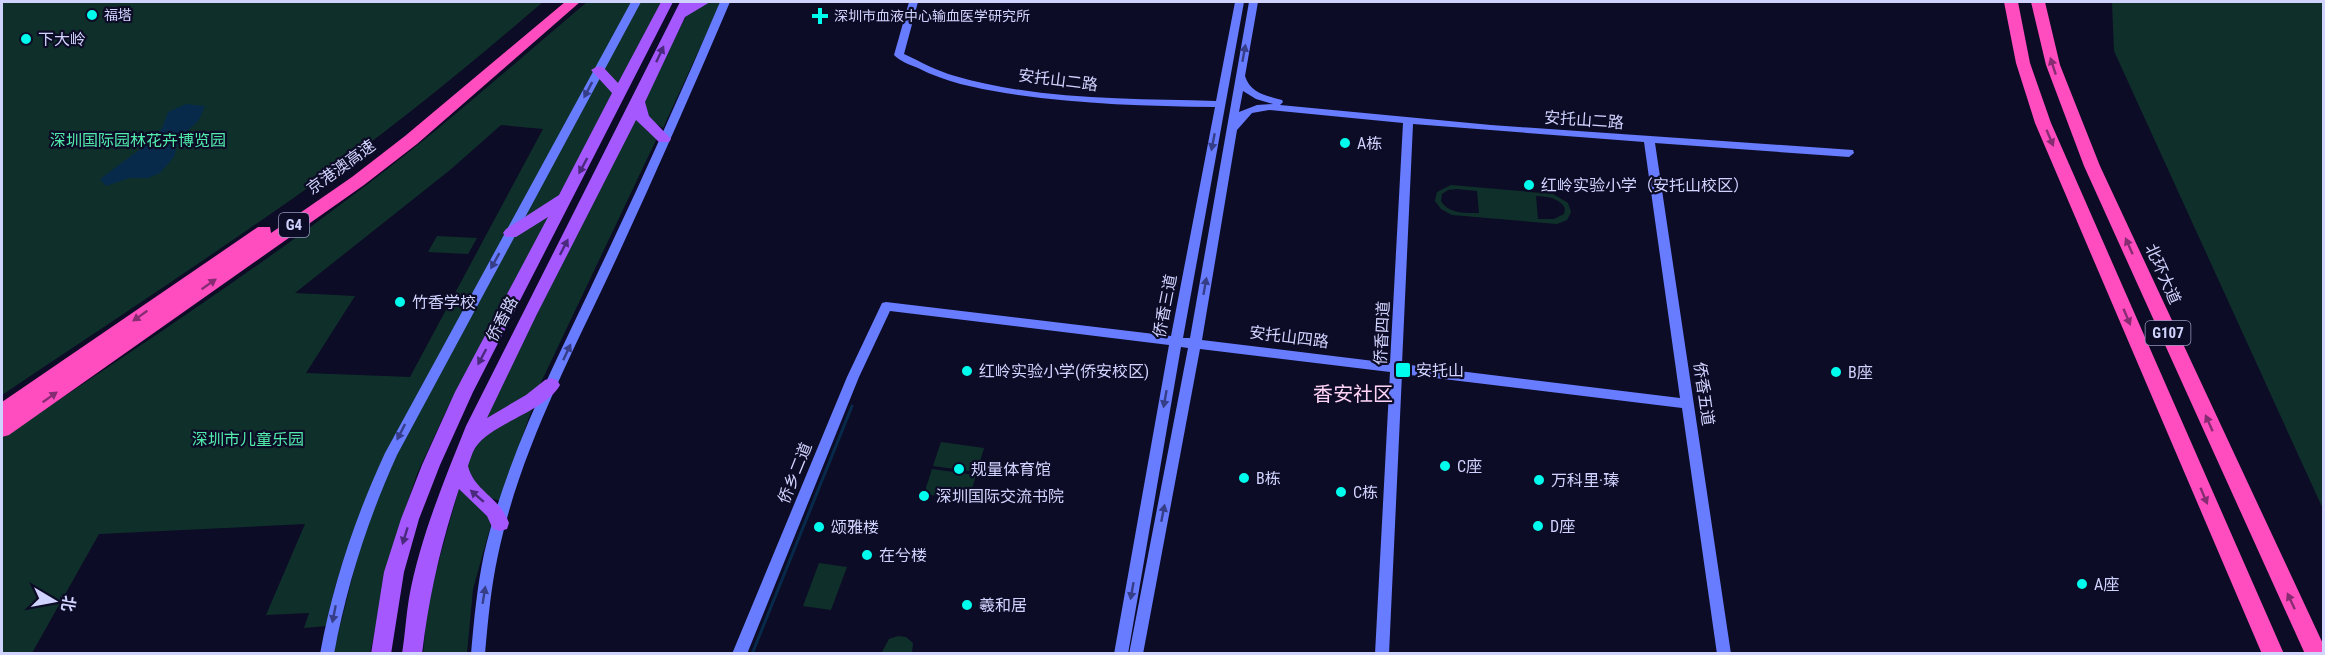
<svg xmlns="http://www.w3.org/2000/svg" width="2325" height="655" font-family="'Roboto Condensed','Noto Sans SC',sans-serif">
<rect width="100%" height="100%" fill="#0d0c26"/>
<path fill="#0f302a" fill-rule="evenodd" d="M 2,2 L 543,2 C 476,59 409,115 337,167 C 227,246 114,320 2,395 Z
M 587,2 L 632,2 L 390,447 C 363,505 338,563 326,626 L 304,628 L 309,613 L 266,615 L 305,524 L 99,534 L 32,653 L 2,654 L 2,438 C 149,340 298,243 435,131 C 486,89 536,45 587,2 ZM 501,125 L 543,129 L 410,377 L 306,373 L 355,296 L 295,293 L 450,170 Z
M 639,2 L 661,2 L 618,85 L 602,69 Z
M 709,2 L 721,2 L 663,128 L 648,119 L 641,104 L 687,14 Z
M 2112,2 L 2323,2 L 2323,509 L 2114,51 Z
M 597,77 L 613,93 L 558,201 L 520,221 Z
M 636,117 L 648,132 L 657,138 L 535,395 L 481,425 Z
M 1451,185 L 1553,194 L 1568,203 L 1571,212 L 1567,220 L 1557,224 L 1452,215 L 1441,209 L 1435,201 L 1437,192 ZM 1457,189 L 1477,191 L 1479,213 C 1465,213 1449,214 1441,201 L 1442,194 L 1448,190 ZM 1536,196 C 1548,197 1558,197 1565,208 L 1564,214 L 1554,219 L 1538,219 Z
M 553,211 L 447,409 L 417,474 L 393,546 L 370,653 L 333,654 L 364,531 L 400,447 L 511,236 Z
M 437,236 L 477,238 L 468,254 L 428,252 Z
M 533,406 L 500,501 L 491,498 L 470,482 L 467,464 L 477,439 Z
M 941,442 L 984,448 L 977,472 L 933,466 Z
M 932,469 L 976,475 L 969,500 L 924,494 Z
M 459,488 L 492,521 L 473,589 L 467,653 L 423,654 L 428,600 Z
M 819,563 L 847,567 L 831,610 L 803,606 Z
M 898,636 L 906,637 L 913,643 L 912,653 L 882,652 L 889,639 Z"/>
<path fill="#072a4a" d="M 186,104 L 205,106 L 199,120 L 179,139 L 174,157 L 160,173 L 148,178 L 129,178 L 106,186 L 100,179 L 147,144 L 162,128 L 168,112 Z"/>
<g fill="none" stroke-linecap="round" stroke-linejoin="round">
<path stroke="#072a4a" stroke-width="3" d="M 752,654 L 852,406"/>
<path fill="#687cff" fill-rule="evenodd" d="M 631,2 L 641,2 L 397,455 C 368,519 347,584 334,654 L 320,654 C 333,583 355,518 385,453 Z
M 720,2 L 730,2 C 692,91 653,180 612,268 C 569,360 519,454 498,555 C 491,587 488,620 485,654 L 471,654 C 474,620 477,587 484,554 C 507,454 557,360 600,268 C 642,180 682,91 720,2 Z
M 909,2 L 918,2 L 904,54 C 921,62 937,71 955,76 C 1037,100 1131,99 1216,101 L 1235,2 L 1244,2 L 1183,338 L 1190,338 L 1249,2 L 1258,2 L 1245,76 C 1250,93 1267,96 1282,100 L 1283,102 L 1280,105 L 1491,125 L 1853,150 L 1854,153 L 1849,157 L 1655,143 L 1731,654 L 1717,654 L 1682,408 L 1402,374 L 1389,654 L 1375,654 L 1390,372 L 1200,349 L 1143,654 L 1129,654 L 1188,348 L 1181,347 L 1128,654 L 1114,654 L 1169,345 L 890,311 L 859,377 L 747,654 L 732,654 L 847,377 L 882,303 L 886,302 L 1171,336 L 1215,107 C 1145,106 1075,104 1005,93 C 975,88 945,82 918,68 C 910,65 900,61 894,55 ZM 1243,91 L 1256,99 L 1273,104 L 1257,105 L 1239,112 ZM 1269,110 L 1403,123 L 1390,363 L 1202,340 L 1237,130 L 1252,113 ZM 1413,124 L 1644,142 L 1680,398 L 1402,364 Z"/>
<path fill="#a658ff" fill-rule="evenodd" d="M 661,2 L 673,2 L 473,392 L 440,465 L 419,519 L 404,572 L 391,654 L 371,654 L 384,572 L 401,519 L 422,465 L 455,392 L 548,217 L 516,237 L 506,237 L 503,233 L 506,229 L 559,195 L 612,93 L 591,70 L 598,66 L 603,67 L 618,83 Z
M 680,2 L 710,2 L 685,17 L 645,102 L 649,116 L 671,139 L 669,142 L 659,142 L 636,120 L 536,316 L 487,418 L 526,395 L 545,380 L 551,378 L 557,380 L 560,385 C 545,412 491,423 475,448 C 472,453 470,460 468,466 C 474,491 500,497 509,523 L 507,529 L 500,531 L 493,529 L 487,516 L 459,489 C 441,544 429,595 422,654 L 402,654 C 405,635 406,616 409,598 C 420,538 444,481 466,426 Z"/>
<path fill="#ff4cbe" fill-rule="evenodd" d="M 565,2 L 580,2 L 417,144 L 364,185 L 9,435 L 2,437 L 2,402 L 258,227 L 270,227 L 271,233 L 352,177 L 405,136 Z
M 2004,2 L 2018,2 L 2030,63 L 2051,123 L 2284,654 L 2262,654 L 2035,123 L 2016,63 Z
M 2031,2 L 2045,2 L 2060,65 L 2100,166 L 2324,646 L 2324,654 L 2305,654 L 2084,166 L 2046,65 Z"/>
</g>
<defs><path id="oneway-solid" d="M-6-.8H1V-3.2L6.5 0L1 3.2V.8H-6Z" transform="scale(1.5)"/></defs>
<g fill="#363e88">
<use href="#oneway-solid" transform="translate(1244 53) rotate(-80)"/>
<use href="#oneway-solid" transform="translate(588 90) rotate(118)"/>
<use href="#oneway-solid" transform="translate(1213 142) rotate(101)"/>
<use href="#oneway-solid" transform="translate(495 261) rotate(119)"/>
<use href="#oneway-solid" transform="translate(1205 286) rotate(-80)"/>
<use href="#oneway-solid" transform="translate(567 352) rotate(-65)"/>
<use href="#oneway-solid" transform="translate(1165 399) rotate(100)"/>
<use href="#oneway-solid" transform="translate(401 432) rotate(117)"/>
<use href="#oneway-solid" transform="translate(1163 513) rotate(-79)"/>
<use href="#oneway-solid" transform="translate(1132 591) rotate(100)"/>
<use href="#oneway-solid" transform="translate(484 595) rotate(-81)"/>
<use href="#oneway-solid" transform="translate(334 614) rotate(101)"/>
</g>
<g fill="#4a2a7d">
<use href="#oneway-solid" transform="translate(660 54) rotate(-65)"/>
<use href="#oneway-solid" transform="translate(583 166) rotate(118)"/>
<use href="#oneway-solid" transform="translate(564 247) rotate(-63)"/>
<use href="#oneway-solid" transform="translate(482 357) rotate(118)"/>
<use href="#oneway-solid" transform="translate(477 496) rotate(-139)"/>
<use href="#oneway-solid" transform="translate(405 536) rotate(107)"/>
</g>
<g fill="#862c72">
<use href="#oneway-solid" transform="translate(2053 66) rotate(-108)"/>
<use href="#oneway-solid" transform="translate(2050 138) rotate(67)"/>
<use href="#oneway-solid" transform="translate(2129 246) rotate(-114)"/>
<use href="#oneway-solid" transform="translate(209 284) rotate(-35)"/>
<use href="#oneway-solid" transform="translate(140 316) rotate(145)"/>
<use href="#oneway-solid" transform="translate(2127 317) rotate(67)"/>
<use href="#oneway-solid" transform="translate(50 397) rotate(-35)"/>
<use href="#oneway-solid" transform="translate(2209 423) rotate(-114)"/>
<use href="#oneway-solid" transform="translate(2204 496) rotate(67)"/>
<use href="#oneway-solid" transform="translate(2291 601) rotate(-115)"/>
</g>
<g fill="#00fced" stroke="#0d0c26" stroke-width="2">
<circle cx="92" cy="15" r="6"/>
<path d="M817 7h6v6h6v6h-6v6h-6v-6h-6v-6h6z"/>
<circle cx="26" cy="39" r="6"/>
<circle cx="1345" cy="143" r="6"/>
<circle cx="1529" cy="185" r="6"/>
<circle cx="400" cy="302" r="6"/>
<rect x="1395" y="362" width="16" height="16" rx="3"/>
<circle cx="967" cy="371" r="6"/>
<circle cx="1836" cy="372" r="6"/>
<circle cx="1445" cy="466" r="6"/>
<circle cx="959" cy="469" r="6"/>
<circle cx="1244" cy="478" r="6"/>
<circle cx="1539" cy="480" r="6"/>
<circle cx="1341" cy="492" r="6"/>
<circle cx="924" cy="496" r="6"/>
<circle cx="1538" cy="526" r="6"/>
<circle cx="819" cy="527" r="6"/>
<circle cx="867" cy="555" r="6"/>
<circle cx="2082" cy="584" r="6"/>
<circle cx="967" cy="605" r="6"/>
</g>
<g text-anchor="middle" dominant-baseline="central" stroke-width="4.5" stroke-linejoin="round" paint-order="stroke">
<g font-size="14" fill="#d1d3ff" stroke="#0d0c26" text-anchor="start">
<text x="104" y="15">福塔</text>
<text x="834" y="16">深圳市血液中心输血医学研究所</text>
</g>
<g fill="#0d0c26" stroke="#9697be" stroke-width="1.5">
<rect x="279" y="213" width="30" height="24" rx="4.5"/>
<rect x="2145.5" y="321" width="45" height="24" rx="4.5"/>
</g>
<g font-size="15" font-weight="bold" fill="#d1d3ff">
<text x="294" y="225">G4</text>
<text x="2168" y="333">G107</text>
</g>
<g font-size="16" fill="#d1d3ff" stroke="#0d0c26" text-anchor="start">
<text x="38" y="39">下大岭</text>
<text x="1357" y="143">A栋</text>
<text x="1541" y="185">红岭实验小学（安托山校区）</text>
<text x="412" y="302">竹香学校</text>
<text x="1416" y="370">安托山</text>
<text x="979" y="371">红岭实验小学(侨安校区)</text>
<text x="1848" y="372">B座</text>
<text x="1457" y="466">C座</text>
<text x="971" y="469">规量体育馆</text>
<text x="1256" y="478">B栋</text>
<text x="1551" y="480">万科里·瑧</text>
<text x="1353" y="492">C栋</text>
<text x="936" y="496">深圳国际交流书院</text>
<text x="1550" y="526">D座</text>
<text x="831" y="527">颂雅楼</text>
<text x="879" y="555">在兮楼</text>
<text x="2094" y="584">A座</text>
<text x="979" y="605">羲和居</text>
</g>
<g font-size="16" fill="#d1d3ff" stroke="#0d0c26">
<text transform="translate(1058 80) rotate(7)">安托山二路</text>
<text transform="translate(1584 120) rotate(4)">安托山二路</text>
<text transform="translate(341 167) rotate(-36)">京港澳高速</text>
<text transform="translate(2163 274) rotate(66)">北环大道</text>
<text transform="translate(1165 306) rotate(-79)">侨香三道</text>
<text transform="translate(502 319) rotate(-62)">侨香路</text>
<text transform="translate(1382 333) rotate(-87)">侨香四道</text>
<text transform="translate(1289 337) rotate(7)">安托山四路</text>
<text transform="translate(1704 394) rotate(82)">侨香五道</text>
<text transform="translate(795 473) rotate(-68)">侨乡二道</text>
</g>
<g font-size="16" fill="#51ebac" stroke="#0d0c26">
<text x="138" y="140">深圳国际园林花卉博览园</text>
<text x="248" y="439">深圳市儿童乐园</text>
</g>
<g font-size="20" fill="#ffd3f6" stroke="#0d0c26">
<text x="1353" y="394">香安社区</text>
</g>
</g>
<rect width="2325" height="655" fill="none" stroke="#d1d3ff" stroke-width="6"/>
<g transform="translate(54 601) rotate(100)" stroke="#0d0c26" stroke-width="4.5" paint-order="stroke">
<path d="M0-4.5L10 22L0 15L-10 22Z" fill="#d1d3ff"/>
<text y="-9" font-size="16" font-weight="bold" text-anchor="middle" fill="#d1d3ff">北</text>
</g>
</svg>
